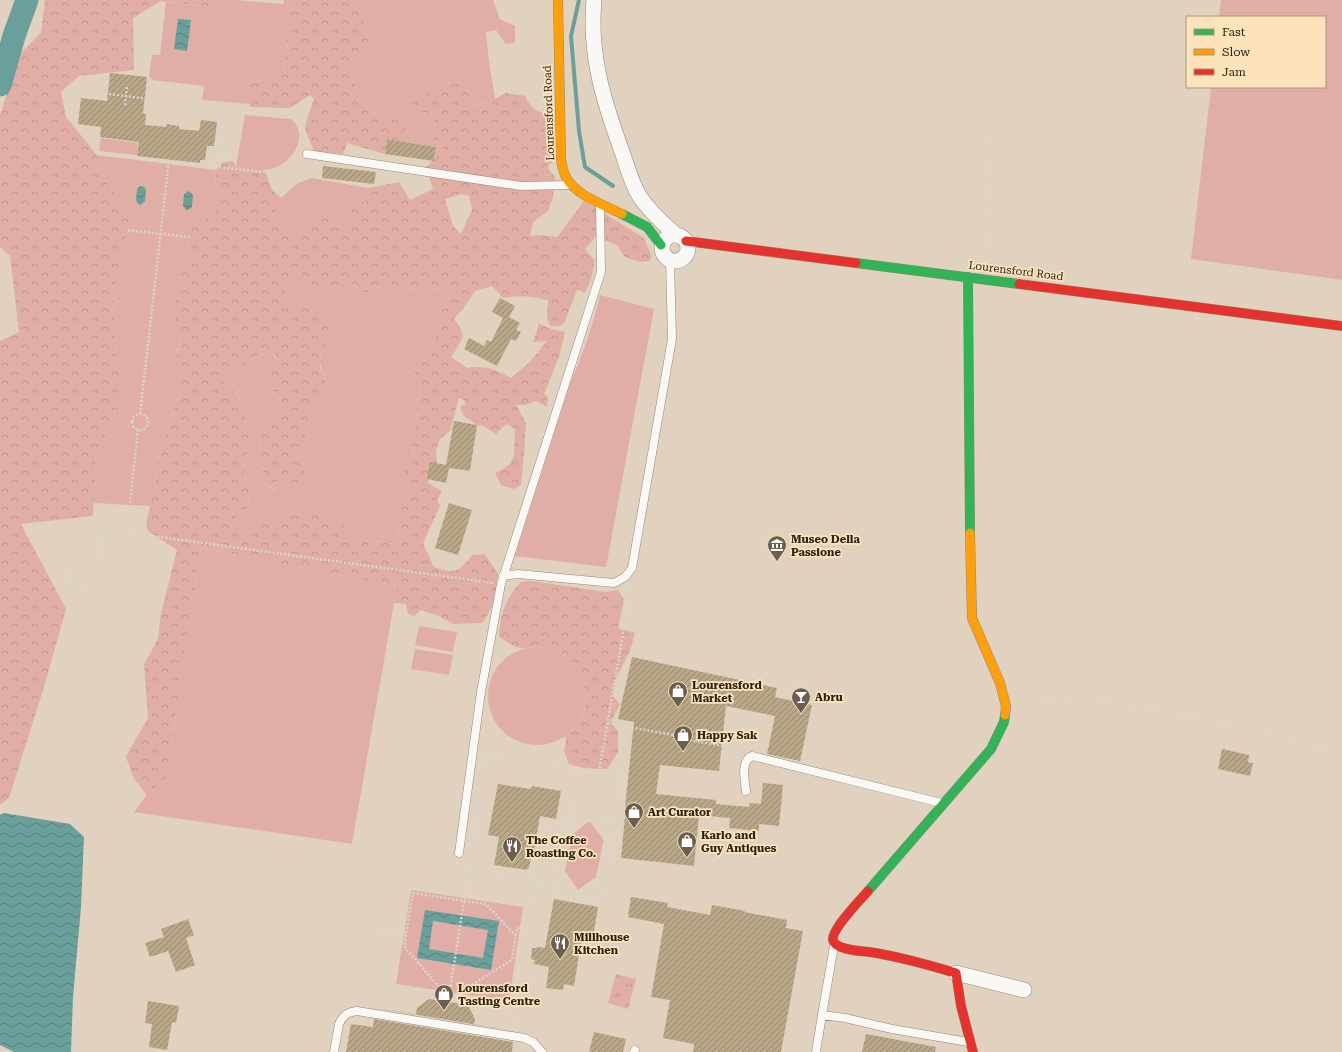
<svg xmlns="http://www.w3.org/2000/svg" width="1342" height="1052" font-family="'Roboto Serif',serif">
<defs>
<pattern id="forest-crowns" width="20" height="18" patternUnits="userSpaceOnUse"><rect width="20" height="18" fill="#e1aea6"/><path d="M2 6a3 3 0 1 1 6 0M12 15a3 3 0 1 1 6 0" fill="none" stroke="#c1958e"/></pattern>
<pattern id="park-tufts" width="24" height="20" patternUnits="userSpaceOnUse"><rect width="24" height="20" fill="#e1aea6"/><path d="M3 7l-1-3M5 7V3M7 7l1-3M15 17l-1-3M17 17v-4M19 17l1-3" fill="none" stroke="#c1958e"/></pattern>
<pattern id="water-waves" width="16" height="10" patternUnits="userSpaceOnUse"><rect width="16" height="10" fill="#69a09c"/><path d="M0 5q4-4 8 0t8 0" fill="none" stroke="#57827e"/></pattern>
<pattern id="building-hatch" width="6" height="6" patternUnits="userSpaceOnUse"><rect width="6" height="6" fill="#b8a789"/><path d="M-1 1l2-2M0 6l6-6M5 7l2-2" fill="none" stroke="#96886f"/></pattern>
</defs>
<rect width="100%" height="100%" fill="#e0d2be"/>
<path fill="#e1aea6" d="M 213,0 L 236,0 L 283,4 L 284,0 L 290,0 L 284,74 L 246,84 L 250,104 L 202,100 L 204,86 L 151,80 L 149,75 L 152,55 L 160,55 L 166,2 L 209,7 Z
M 351,0 L 493,0 L 500,19 L 515,26 L 515,43 L 506,44 L 496,30 L 486,32 L 489,61 L 495,99 L 472,107 L 464,81 L 415,113 L 433,114 L 435,123 L 434,138 L 441,141 L 443,149 L 435,158 L 436,147 L 407,142 L 406,125 L 398,120 L 369,112 L 356,91 L 350,60 L 370,50 L 363,14 Z
M 1221,0 L 1342,0 L 1342,280 L 1191,259 L 1211,87 L 1325,87 L 1325,17 L 1219,17 Z
M 245,115 L 290,119 C 311,133 293,162 274,168 C 262,172 248,168 236,166 Z
M 101,138 L 138,143 L 137,155 L 99,151 Z
M 97,155 L 216,170 L 215,183 L 219,192 L 214,214 L 192,227 L 189,237 L 187,265 L 181,276 L 176,294 L 176,328 L 181,336 L 177,351 L 183,384 L 173,411 L 170,428 L 162,444 L 157,462 L 156,485 L 151,506 L 93,503 L 96,457 L 118,409 L 118,368 L 113,301 L 131,215 L 106,182 Z
M 312,178 L 368,188 L 365,202 L 353,225 L 342,222 L 324,211 L 312,216 L 303,231 L 285,230 L 274,223 L 275,213 L 284,200 L 281,198 L 298,183 Z
M 295,271 L 304,276 L 310,284 L 340,281 L 351,283 L 366,293 L 388,281 L 399,290 L 450,288 L 447,305 L 438,315 L 438,330 L 435,339 L 427,352 L 415,375 L 421,388 L 417,407 L 416,425 L 415,447 L 412,454 L 411,486 L 408,497 L 398,506 L 398,521 L 400,531 L 395,544 L 355,539 L 340,520 L 322,524 L 278,519 L 241,531 L 235,518 L 249,507 L 248,488 L 243,466 L 251,439 L 248,426 L 238,395 L 222,380 L 235,370 L 261,354 L 273,353 L 280,364 L 272,389 L 282,406 L 260,434 L 263,482 L 275,491 L 277,481 L 305,478 L 302,448 L 311,421 L 304,409 L 326,381 C 316,358 319,356 330,335 L 300,308 L 281,310 L 285,289 Z
M 600,295 L 654,309 L 606,567 L 515,556 L 571,381 C 583,354 593,325 600,295 Z
M 201,548 L 397,586 L 352,844 L 134,812 L 146,796 L 166,779 Z
M 419,626 L 457,632 L 453,652 L 415,645 Z
M488 696a49 49 0 1 1 98 0a49 49 0 1 1-98 0Z
M 415,649 L 453,655 L 449,675 L 411,669 Z
M 588,822 L 591,823 L 604,840 L 596,877 L 578,890 L 565,871 L 572,835 Z
M 411,890 L 523,907 L 509,1001 L 396,984 Z"/>
<path fill="url(#forest-crowns)" fill-rule="evenodd" d="M 45,0 L 213,0 L 209,7 L 161,1 L 133,18 L 134,70 L 79,76 L 61,92 L 66,117 L 97,155 L 106,182 L 131,215 L 113,301 L 118,368 L 118,409 L 96,457 L 93,516 L 21,524 L 66,609 L 44,687 L 9,798 L 0,805 L 0,341 L 19,332 L 10,256 L 0,247 L 0,116 L 18,56 L 41,33 Z
M 290,0 L 351,0 L 363,14 L 370,50 L 350,60 L 356,91 L 369,112 L 398,120 L 406,125 L 407,142 L 387,139 L 385,154 L 347,143 L 343,154 L 314,151 L 305,129 L 308,115 L 314,99 L 310,95 L 290,108 L 250,107 L 246,84 L 284,74 Z
M 464,81 L 473,107 L 495,99 L 506,93 L 525,96 C 533,111 538,113 555,116 L 553,161 L 547,167 L 555,177 L 553,197 L 548,211 L 533,222 L 530,236 L 542,235 L 557,237 L 584,201 L 644,238 L 652,257 L 649,261 L 640,262 L 625,257 L 617,245 L 596,237 L 585,249 L 595,261 L 591,279 L 588,287 L 585,292 L 577,290 L 564,323 L 559,326 L 550,326 L 547,317 L 548,300 C 530,296 522,295 503,298 L 492,286 L 475,291 L 463,309 L 454,319 L 460,327 L 463,336 L 458,347 L 451,357 L 467,368 C 486,365 494,369 511,378 L 529,363 L 547,341 L 533,342 L 537,331 L 539,323 L 548,328 L 565,332 L 559,357 L 544,394 L 548,397 L 547,407 L 536,401 L 525,405 L 516,405 L 526,423 L 524,454 L 521,485 L 514,489 L 501,485 L 495,473 L 509,465 L 514,456 L 515,429 L 506,424 L 496,434 L 483,426 L 477,425 L 464,416 L 460,407 L 465,404 L 464,400 L 459,398 L 450,431 L 440,439 L 436,451 L 437,464 L 429,474 L 428,483 L 442,491 L 437,500 L 440,506 L 423,543 L 434,567 C 455,574 458,573 472,555 L 485,554 L 498,574 C 496,592 494,609 482,623 L 453,624 L 441,617 L 421,610 L 414,616 L 408,614 L 406,604 L 394,603 L 397,586 L 201,548 L 166,779 L 147,796 L 133,777 L 126,756 L 148,718 L 144,664 L 158,639 L 161,613 L 177,550 L 148,531 L 146,522 L 156,485 L 157,462 L 162,444 L 170,428 L 173,411 L 183,384 C 173,371 177,351 181,336 L 176,329 L 176,294 L 181,276 L 187,265 L 189,237 L 192,227 L 214,214 L 219,192 L 215,183 L 216,170 L 223,162 L 233,161 L 236,166 L 265,170 L 272,190 L 284,200 L 275,213 L 274,222 L 285,230 L 303,231 L 312,216 L 325,211 L 342,222 L 352,225 L 349,212 L 358,201 L 365,202 L 368,188 L 399,182 L 410,200 L 433,189 L 426,168 L 443,149 L 441,142 L 434,139 L 435,123 L 433,114 L 415,113 L 407,101 ZM 461,194 L 469,196 L 472,210 L 461,234 L 453,226 L 445,199 ZM 295,271 L 304,276 L 310,284 L 320,289 L 332,293 L 340,281 L 351,283 L 366,293 L 388,281 L 398,290 L 450,288 L 447,305 L 438,315 L 438,330 L 435,339 L 427,352 L 415,357 L 415,375 L 421,388 L 417,407 L 416,425 L 409,434 L 409,443 L 415,448 L 405,472 L 404,481 L 411,486 L 408,497 L 398,506 L 398,521 L 400,531 L 395,544 L 355,539 L 340,519 L 322,523 L 317,510 L 278,519 L 241,530 L 235,518 L 249,507 L 248,488 L 243,466 L 251,439 L 248,426 L 238,395 L 222,380 L 235,370 L 261,354 L 274,353 L 280,364 L 269,377 L 272,389 L 282,406 L 260,434 L 263,482 L 276,491 L 277,481 L 303,489 L 305,478 L 302,448 L 311,421 L 304,409 L 312,404 L 326,381 L 320,368 L 320,355 L 330,335 L 328,312 L 300,308 L 282,309 L 285,289 Z
M 532,581 L 606,592 L 618,590 L 624,600 L 618,628 L 635,633 L 630,651 L 615,680 L 613,696 L 620,704 L 611,721 L 618,732 L 618,752 L 607,769 L 583,768 L 569,764 L 564,751 L 566,741 L 565,737 C 570,733 574,729 578,723 C 595,699 584,663 557,651 C 549,647 539,646 530,647 C 527,647 524,649 521,648 C 513,647 506,641 499,637 C 500,613 505,600 521,582 Z"/>
<path fill="url(#park-tufts)" d="M 616,974 L 636,979 L 628,1009 L 608,1003 Z"/>
<path fill="url(#water-waves)" fill-rule="evenodd" d="M 178,19 L 191,20 L 187,51 L 174,49 Z
M 140,186 L 144,187 L 146,190 L 145,201 L 141,205 L 138,204 L 136,200 L 137,189 Z
M 189,191 L 193,195 L 192,207 L 188,210 L 186,210 L 183,206 L 184,194 Z
M 4,813 L 70,824 L 84,837 L 81,907 L 73,997 L 71,1052 L 14,1052 L 0,1045 L 0,815 Z
M 425,910 L 499,921 L 491,970 L 417,958 ZM 433,921 L 488,930 L 483,958 L 429,949 Z"/>
<g fill="none" stroke-linecap="round" stroke-linejoin="round">
<path stroke="#69a09c" stroke-width="4" d="M 579,0 L 571,36 L 579,131 L 585,167 L 613,186"/>
<path stroke="#69a09c" stroke-width="23" d="M 0,85 L 14,36 L 27,0"/>
</g>
<path fill="url(#building-hatch)" d="M 110,73 L 147,77 L 143,114 L 146,114 L 145,125 L 166,127 L 167,124 L 179,126 L 179,129 L 199,131 L 201,120 L 217,122 L 214,146 L 207,146 L 205,160 L 200,160 L 200,163 L 137,156 L 139,142 L 100,137 L 101,127 L 78,124 L 81,98 L 107,101 Z
M 387,139 L 436,147 L 434,161 L 385,154 Z
M 323,166 L 376,172 L 374,184 L 322,178 Z
M 500,298 L 515,306 L 509,317 L 520,323 L 516,330 L 521,332 L 516,341 L 511,339 L 497,366 L 464,349 L 469,338 L 484,346 L 487,340 L 491,342 L 503,318 L 492,312 Z
M 454,421 L 477,425 L 470,471 L 449,468 L 446,483 L 427,479 L 430,462 L 446,465 Z
M 449,503 L 472,510 L 458,555 L 435,548 Z
M 632,657 L 777,688 L 775,697 L 812,705 L 800,761 L 767,754 L 775,716 L 726,706 L 719,771 L 660,765 L 656,794 L 716,800 L 716,804 L 749,807 L 750,803 L 761,804 L 763,783 L 783,785 L 779,826 L 759,824 L 759,831 L 729,828 L 730,818 L 699,815 L 694,866 L 621,858 L 626,807 L 625,807 L 634,722 L 618,719 Z
M 1222,749 L 1249,755 L 1248,762 L 1253,763 L 1250,776 L 1218,769 Z
M 498,784 L 531,789 L 532,786 L 561,791 L 556,819 L 540,816 L 534,852 L 532,852 L 529,868 L 528,868 L 527,870 L 494,865 L 499,837 L 488,835 Z
M 631,897 L 668,903 L 667,907 L 710,915 L 712,905 L 745,911 L 744,912 L 787,920 L 786,928 L 803,931 L 781,1052 L 693,1052 L 694,1044 L 663,1038 L 670,1000 L 651,997 L 664,924 L 628,917 Z
M 554,899 L 598,907 L 593,938 L 582,936 L 574,986 L 564,984 L 563,990 L 546,988 L 549,967 L 534,964 L 535,960 L 531,959 L 532,948 L 536,948 L 537,947 L 545,948 Z
M 188,919 L 194,935 L 186,938 L 195,965 L 176,972 L 168,951 L 150,957 L 145,943 L 164,937 L 161,929 Z
M 429,999 L 468,1005 L 475,1019 L 474,1024 L 515,1031 L 376,1008 L 416,1014 L 417,1008 Z
M 148,1001 L 179,1006 L 176,1023 L 172,1022 L 167,1050 L 149,1047 L 152,1024 L 145,1023 Z
M 374,1019 L 513,1042 L 512,1052 L 346,1052 L 351,1024 L 373,1027 Z
M 594,1032 L 626,1039 L 623,1052 L 589,1052 Z
M 866,1034 L 936,1047 L 935,1052 L 862,1052 Z"/>
<g fill="none" stroke-linecap="round" stroke-linejoin="round">
<g stroke="#918777" stroke-width="9">
<path id="lane" d="M 307,154 L 521,186 L 568,185
M 503,576 L 518,574 L 614,583 L 625,577 L 632,568 L 672,339 L 670,261
M 746,791 C 745,781 740,761 752,756 L 941,803
M 459,853 L 481,692 L 501,584 L 601,272 L 600,204
M 834,946 L 822,1015 L 845,1018 L 892,1029 L 968,1042
M 334,1052 L 339,1024 C 343,1015 348,1012 357,1011 L 524,1038 L 533,1042 L 542,1052
M 634,1052 L 635,1050
M 816,1052 L 822,1015"/>
</g>
<g stroke="#918777" stroke-width="16">
<path id="street" d="M 594,0 C 589,54 603,99 621,149 C 627,165 631,183 640,197 C 650,212 663,223 676,235
M662 248a13 13 0 1 1 26 0a13 13 0 1 1-26 0Z
M 956,973 L 1024,990"/>
</g>
<g stroke="#918777" stroke-width="10">
<path id="fast" d="M 622,214 L 647,227 L 661,245
M 856,263 L 1019,284
M 968,277 L 970,533
M 868,891 L 991,749 L 1004,722 L 1005,715"/>
</g>
<g stroke="#918777" stroke-width="10">
<path id="slow" d="M 558,0 L 561,159 C 562,165 563,172 566,177 C 575,195 604,205 622,214
M 970,533 L 972,618 L 1000,683 L 1006,706 L 1005,715"/>
</g>
<g stroke="#918777" stroke-width="10">
<path id="jam" d="M 686,241 L 856,263
M 1019,284 L 1342,326
M 868,891 C 861,899 831,930 833,940 C 835,950 862,951 869,952 C 899,956 928,965 956,973 L 961,1006 L 973,1052"/>
</g>
<path stroke="#d9d5cf" stroke-width="2.5" stroke-dasharray="2 2" stroke-linecap="butt" d="M 151,80 L 148,76 L 156,4
M 109,94 L 148,99
M 125,105 L 127,86
M 206,152 L 238,156
M 96,154 L 283,174
M 219,167 L 225,106
M 128,230 L 189,237
M 983,263 L 986,246 L 989,201 L 992,0
M 140,414 L 169,160
M132 422a8 8 0 1 1 16 0a8 8 0 1 1-16 0Z
M 130,503 L 138,430
M 104,535 L 93,582 C 86,596 68,595 65,579 L 70,540 L 76,536 L 104,535 L 116,531 L 493,583
M 1021,695 L 1120,704 L 1208,718 L 1342,754
M 608,723 L 679,736 L 682,739 L 725,746 L 740,754
M 487,755 L 620,776
M 599,772 L 628,604 L 627,585
M 570,816 L 576,769
M 573,817 L 566,816 L 552,891 L 603,900 L 617,825 L 608,823
M 540,824 L 564,828
M 614,824 L 626,726
M 469,870 L 532,879
M 538,880 L 553,883
M 559,893 L 573,817 L 608,823 L 594,899
M 365,927 L 406,934
M 516,936 L 486,904 L 413,893 L 404,946 L 449,999 L 512,960 L 517,928 L 530,930 L 538,880 L 532,879 L 541,819
M 395,988 L 447,996
M 452,997 L 503,1008 L 508,1010 L 519,1028
M 448,1002 L 487,755 L 482,754"/>
<use href="#lane" stroke="#faf8f5" stroke-width="8"/>
<use href="#street" stroke="#faf8f5" stroke-width="15"/>
<use href="#fast" stroke="#30b455" stroke-width="9"/>
<use href="#slow" stroke="#ff9f0a" stroke-width="9"/>
<use href="#jam" stroke="#e5322d" stroke-width="9"/>
</g>
<defs>
<g id="museum-pin" transform="scale(1)"><path d="M0 17L-7.5 6A9.5 9.5 0 1 1 7.5 6Z" fill="#6b6050" stroke="#fde3bb"/><path d="M0-6L6-3V-2H-6V-3ZM-5-1h2V3h-2ZM-1-1h2V3h-2ZM3-1h2V3H3ZM-6 4H6V6H-6Z" fill="#fff"/></g>
<g id="shop-pin" transform="scale(1)"><path d="M0 17L-7.5 6A9.5 9.5 0 1 1 7.5 6Z" fill="#6b6050" stroke="#fde3bb"/><path d="M-5-2.5h2.3a2.7 3.5 0 0 1 5.4 0H5L5.5 6h-11ZM-1.5-2.5h3a1.5 2.3 0 0 0-3 0Z" fill="#fff"/></g>
<g id="bar-pin" transform="scale(1)"><path d="M0 17L-7.5 6A9.5 9.5 0 1 1 7.5 6Z" fill="#6b6050" stroke="#fde3bb"/><path d="M-6-5H6L.8 .8V4.5H3.5V6h-7V4.5H-.8V.8Z" fill="#fff"/></g>
<g id="restaurant-pin" transform="scale(1)"><path d="M0 17L-7.5 6A9.5 9.5 0 1 1 7.5 6Z" fill="#6b6050" stroke="#fde3bb"/><path d="M-5-6h1v4h1v-4h1v4h1v-4h1v5L-1.5 .5V6h-2V.5L-5-1ZM5-6V6H3V1.5H1.5Q1.5-4 5-6Z" fill="#fff"/></g>
</defs>
<g fill-rule="evenodd">
<use href="#museum-pin" x="777" y="545"/>
<use href="#shop-pin" x="678" y="691"/>
<use href="#bar-pin" x="801" y="697"/>
<use href="#shop-pin" x="683" y="735"/>
<use href="#shop-pin" x="634" y="812"/>
<use href="#shop-pin" x="687" y="841"/>
<use href="#restaurant-pin" x="512" y="846"/>
<use href="#restaurant-pin" x="560" y="943"/>
<use href="#shop-pin" x="444" y="994"/>
</g>
<g text-anchor="middle" dominant-baseline="central" stroke-width="3.5" stroke-linejoin="round" paint-order="stroke">
<g font-size="11" fill="#2c2314" stroke="#fde3bb">
<text transform="translate(549 113) rotate(-92)">Lourensford Road</text>
<text transform="translate(1016 271) rotate(7)">Lourensford Road</text>
</g>
<g font-size="11" font-weight="bold" fill="#2c2314" stroke="#fde3bb" text-anchor="start">
<text x="791" y="539">Museo Della<tspan x="791" dy="13">Passione</tspan></text>
<text x="692" y="685">Lourensford<tspan x="692" dy="13">Market</tspan></text>
<text x="815" y="697">Abru</text>
<text x="697" y="735">Happy Sak</text>
<text x="648" y="812">Art Curator</text>
<text x="701" y="835">Karlo and<tspan x="701" dy="13">Guy Antiques</tspan></text>
<text x="526" y="840">The Coffee<tspan x="526" dy="13">Roasting Co.</tspan></text>
<text x="574" y="937">Millhouse<tspan x="574" dy="13">Kitchen</tspan></text>
<text x="458" y="988">Lourensford<tspan x="458" dy="13">Tasting Centre</tspan></text>
</g>
</g>
<rect x="1186" y="16" width="140" height="72" fill="#fde3bb" stroke="#a99678"/>
<rect x="1194" y="29" width="20" height="6" fill="#30b455" stroke="#a99678"/>
<text x="1222" y="36" font-size="12" fill="#2c2314">Fast</text>
<rect x="1194" y="49" width="20" height="6" fill="#ff9f0a" stroke="#a99678"/>
<text x="1222" y="56" font-size="12" fill="#2c2314">Slow</text>
<rect x="1194" y="69" width="20" height="6" fill="#e5322d" stroke="#a99678"/>
<text x="1222" y="76" font-size="12" fill="#2c2314">Jam</text>
</svg>
